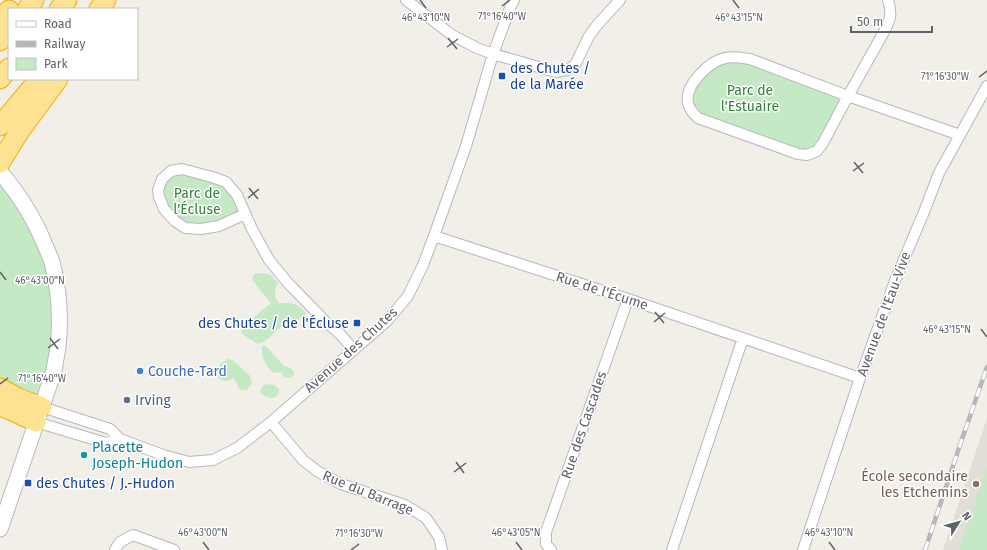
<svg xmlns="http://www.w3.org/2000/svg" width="987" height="550" font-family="'Fira Sans',sans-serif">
<rect width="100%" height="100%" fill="#f1efe8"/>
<path fill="#e1ded6" d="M 987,418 L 987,550 L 943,550 Z"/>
<path fill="#c5e8c5" d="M 736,57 L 848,96 L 823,143 L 807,155 L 690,110 L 689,88 L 701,73 Z
M 171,171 L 226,182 L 245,214 L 219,226 L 185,228 L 164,209 L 162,179 Z
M 0,172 L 22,201 L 58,296 L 42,407 L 0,409 Z
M 263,273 L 271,275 L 278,283 C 274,292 273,295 279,303 C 292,303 297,302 306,313 L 303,318 L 293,321 L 290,319 L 265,341 L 258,344 L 246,337 L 241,332 L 247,323 L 271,303 L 252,280 L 254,274 Z
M 265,345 L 284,366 L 291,368 L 295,374 L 290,378 L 284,377 L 281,372 L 273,373 C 266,365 261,358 262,347 Z
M 228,359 L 234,361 L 250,376 L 252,384 L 247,390 L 241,390 L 237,386 L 237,383 L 233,378 L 229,380 L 224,381 L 218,378 L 216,370 L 220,364 Z
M 266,384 L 274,385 L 279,389 L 279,392 L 276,397 L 271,398 L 262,395 L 260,391 L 262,387 Z
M 987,469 L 987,550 L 959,550 Z"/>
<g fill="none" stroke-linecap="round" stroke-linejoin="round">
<g stroke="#b5b8bc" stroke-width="12">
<path id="street" d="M 406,0 L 452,35 L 477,48 L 493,54 L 556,72 L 567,70 L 575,65 L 589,36 L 598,24 L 620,0
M 888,0 C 892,13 891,18 885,30 L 848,96 L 823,143 L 817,151 L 807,155 L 798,154 L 698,118 C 693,113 689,109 688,103 C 684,85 710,61 725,58 C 734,56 742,58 750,59 L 848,96 L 960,135
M 245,214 L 219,226 L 201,229 L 185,228 L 175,221 L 164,209 L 159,197 L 158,190 L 162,179 L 171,171 L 182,169 L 212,177 L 226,182 L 237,195 L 252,229 L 269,260 L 288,283 L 325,321 L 340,334 L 354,350
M 434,236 L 628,299 L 860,378
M 42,407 L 110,429 L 120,439 L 163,455 L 189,462 L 213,460 L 237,448 L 271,422 L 387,321 L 408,296 L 423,265 L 434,236 L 466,146 L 493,54 L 510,8 L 514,0
M 36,422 L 106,443 L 120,439
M 271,422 L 303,460 L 317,471 L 341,484 L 405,505 L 426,518 L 439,537 L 442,550
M 115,550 L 120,542 L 133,535 L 174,550
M 551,550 L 546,544 L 546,532 L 628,299
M 672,550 L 743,338
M 803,550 L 860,378 L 896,278 L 924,212 L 939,173 L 987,86"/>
</g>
<g stroke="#b6babf" stroke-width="17">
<path id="secondary" d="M 0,172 C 19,194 34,218 45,245 C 47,250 50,256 52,262 C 59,289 61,319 58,347 C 57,355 55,363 54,371 L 0,529"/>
</g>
<g stroke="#f9ab00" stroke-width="21">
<path id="highway" d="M 27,9 L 34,0
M 59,9 L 67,0
M 99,9 L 106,0
M 0,19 L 9,10
M 0,41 L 9,30
M 0,79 L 9,68
M 0,126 L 39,79
M 0,163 L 19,132 L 58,79
M 0,388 L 18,398 L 42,407
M 0,406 L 8,409 L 36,422"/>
</g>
<use href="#street" stroke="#fff" stroke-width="10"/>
<use href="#secondary" stroke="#fff" stroke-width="15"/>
<use href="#highway" stroke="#fde293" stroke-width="19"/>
<g stroke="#b6b7b8" stroke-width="4.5">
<path id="rail" d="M 925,550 L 961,442 L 987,367"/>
</g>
<use href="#rail" stroke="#fff" stroke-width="3" stroke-dasharray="9" stroke-linecap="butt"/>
</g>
<path fill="none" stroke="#5f6368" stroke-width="1.5" d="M 420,0 L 426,8M 733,0 L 739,8M 502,6 L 510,0M 448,38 L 457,49M 447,47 L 458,39M 979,77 L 987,71M 854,162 L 863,173M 853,171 L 864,163M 249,188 L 258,199M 248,198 L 259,189M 0,272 L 6,280M 655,312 L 664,323M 654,322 L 665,313M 981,329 L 987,337M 50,338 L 58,349M 48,348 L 60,339M 0,384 L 8,378M 456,462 L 464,473M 454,472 L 466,463M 203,542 L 209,550M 516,542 L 522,550M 829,542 L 835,550M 351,550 L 359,544"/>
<g fill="#1a4fb4" stroke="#fff" stroke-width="1.5">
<rect x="498" y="72" width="8" height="8" rx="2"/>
<rect x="353" y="319" width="8" height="8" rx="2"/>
<rect x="24" y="479" width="8" height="8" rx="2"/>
</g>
<circle fill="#3f7fe0" stroke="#fff" stroke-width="1.5" cx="140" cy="371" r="4"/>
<circle fill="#5c6f8a" stroke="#fff" stroke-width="1.5" cx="127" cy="400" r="4"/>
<circle fill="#0f9aa8" stroke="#fff" stroke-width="1.5" cx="84" cy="455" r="4"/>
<circle fill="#8d6e63" stroke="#fff" stroke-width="1.5" cx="976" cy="484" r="4"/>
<g text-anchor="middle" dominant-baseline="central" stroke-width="3" stroke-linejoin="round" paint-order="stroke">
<g font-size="14" fill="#164399" stroke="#fff" text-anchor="start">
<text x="510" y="68">des Chutes /<tspan x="510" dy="16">de la Marée</tspan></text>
<text x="349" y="323" text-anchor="end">des Chutes / de l'Écluse</text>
<text x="36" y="483">des Chutes / J.-Hudon</text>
</g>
<g font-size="14" fill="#348238" stroke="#fff">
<text x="750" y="90">Parc de<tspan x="750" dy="16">l'Estuaire</tspan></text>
<text x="197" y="193">Parc de<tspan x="197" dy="16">l'Écluse</tspan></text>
</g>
<g font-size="14" fill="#5f6368" stroke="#fff">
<text transform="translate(602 291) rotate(18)">Rue de l'Écume</text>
<text transform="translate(884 314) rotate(-70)">Avenue de l'Eau-Vive</text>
<text transform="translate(351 350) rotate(-42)">Avenue des Chutes</text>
<text transform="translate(584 425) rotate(-71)">Rue des Cascades</text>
<text transform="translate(368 493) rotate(22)">Rue du Barrage</text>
</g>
<g font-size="14" fill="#366cbe" stroke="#fff" text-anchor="start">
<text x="148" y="371">Couche-Tard</text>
</g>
<g font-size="14" fill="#4e5e75" stroke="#fff" text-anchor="start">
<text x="135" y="400">Irving</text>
</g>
<g font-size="14" fill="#0d838f" stroke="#fff" text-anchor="start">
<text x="92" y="447">Placette<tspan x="92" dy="16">Joseph-Hudon</tspan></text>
</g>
<g font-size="14" fill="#785e54" stroke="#fff" text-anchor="end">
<text x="968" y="476">École secondaire<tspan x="968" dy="16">les Etchemins</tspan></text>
</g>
</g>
<g font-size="10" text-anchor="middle" fill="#5f6368" stroke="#fff" stroke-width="3" stroke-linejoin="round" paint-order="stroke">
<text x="502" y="20">71°16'40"W</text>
<text x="426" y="21">46°43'10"N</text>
<text x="739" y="21">46°43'15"N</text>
<text x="945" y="80">71°16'30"W</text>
<text x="40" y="284">46°43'00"N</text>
<text x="947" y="333">46°43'15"N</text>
<text x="42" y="382">71°16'40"W</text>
<text x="203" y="536">46°43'00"N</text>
<text x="516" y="536">46°43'05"N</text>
<text x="829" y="536">46°43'10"N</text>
<text x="359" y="537">71°16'30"W</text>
</g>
<rect x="8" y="8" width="130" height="72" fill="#ffffff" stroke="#bfc1c3"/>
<rect x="16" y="21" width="20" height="6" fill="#ffffff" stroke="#bfc1c3"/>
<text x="44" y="28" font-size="12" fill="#5f6368">Road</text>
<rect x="16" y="41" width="20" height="6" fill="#b6b7b8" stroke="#bfc1c3"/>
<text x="44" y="48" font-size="12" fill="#5f6368">Railway</text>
<rect x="16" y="58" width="20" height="12" fill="#c5e8c5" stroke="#bfc1c3"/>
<text x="44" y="68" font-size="12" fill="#5f6368">Park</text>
<g transform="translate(959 522) rotate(53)" stroke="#ffffff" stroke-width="3" paint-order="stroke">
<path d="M0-3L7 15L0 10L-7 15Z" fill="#5f6368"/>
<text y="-6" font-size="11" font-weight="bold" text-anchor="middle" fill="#5f6368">N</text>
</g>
<path d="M851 26v6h81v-6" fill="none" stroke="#5f6368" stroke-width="2"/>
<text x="857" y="26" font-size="12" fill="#5f6368" stroke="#ffffff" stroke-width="3" paint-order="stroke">50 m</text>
</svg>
